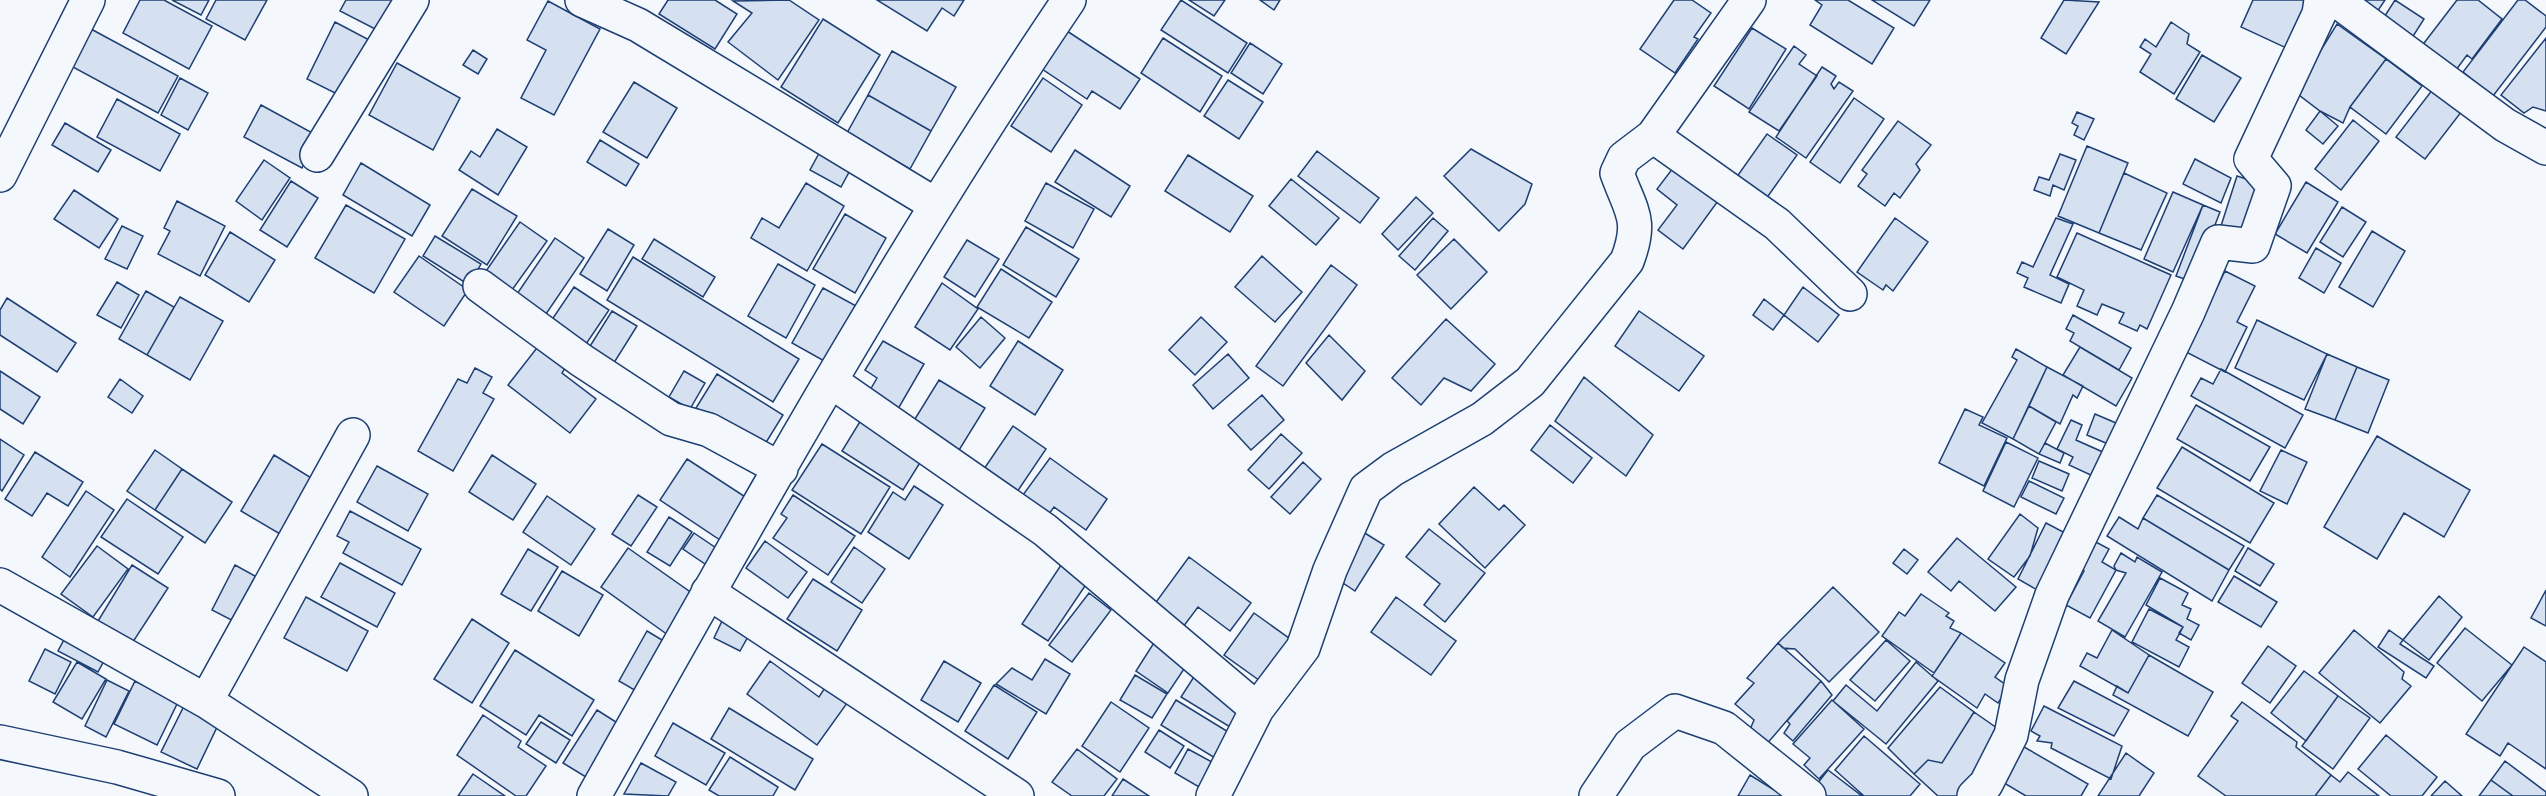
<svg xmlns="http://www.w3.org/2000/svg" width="2546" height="796" font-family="'Asap Condensed',sans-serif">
<rect width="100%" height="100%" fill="#f4f7fb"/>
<path fill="#d5e0f0" stroke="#1d3f73" stroke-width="1.5" d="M 140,0 L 164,0 L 212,26 L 189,69 L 123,33 Z
M 172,0 L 209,0 L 201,15 Z
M 216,0 L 267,0 L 245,40 L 206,19 Z
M 346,0 L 398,0 L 381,32 L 340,11 Z
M 668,0 L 715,0 L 737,14 L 715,49 L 659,14 Z
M 789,0 L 819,20 L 778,80 L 728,42 L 752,13 L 733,1 Z
M 877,0 L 964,0 L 954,16 L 942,8 L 927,31 Z
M 1181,0 L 1247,43 L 1228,73 L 1161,30 Z
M 1189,0 L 1225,0 L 1214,16 Z
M 1260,0 L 1280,0 L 1274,10 Z
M 1674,0 L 1692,0 L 1711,13 L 1694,37 L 1698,39 L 1675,73 L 1640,49 Z
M 1815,0 L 1848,0 L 1894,28 L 1872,64 L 1810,25 L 1822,5 Z
M 1872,0 L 1930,0 L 1914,26 Z
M 2064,0 L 2099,2 L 2066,54 L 2041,38 Z
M 2253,0 L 2306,0 L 2295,52 L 2241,27 Z
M 2359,0 L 2385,0 L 2373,18 Z
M 2395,0 L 2424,19 L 2410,41 L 2381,22 Z
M 2457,0 L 2478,0 L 2502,19 L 2472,59 L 2467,55 L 2450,78 L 2421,47 Z
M 2518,0 L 2525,0 L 2546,16 L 2546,27 L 2493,96 L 2463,72 Z
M 548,1 L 600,29 L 554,115 L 521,98 L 546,50 L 527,40 Z
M 823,19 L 880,55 L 838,123 L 781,87 Z
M 335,22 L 375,43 L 347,99 L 307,79 Z
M 2171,22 L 2189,34 L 2187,44 L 2200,52 L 2174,94 L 2140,72 L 2151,54 L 2140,47 L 2145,39 L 2156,47 Z
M 2337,24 L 2386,59 L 2350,107 L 2343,123 L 2320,111 L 2295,92 Z
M 1752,28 L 1786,49 L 1749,109 L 1714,86 Z
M 91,29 L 178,76 L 158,113 L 71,66 Z
M 1067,31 L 1140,79 L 1120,109 L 1092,91 L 1087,99 L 1042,69 Z
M 1163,38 L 1222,76 L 1200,112 L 1141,73 Z
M 2546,38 L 2546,111 L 2533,107 L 2524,113 L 2501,95 Z
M 1250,43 L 1282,64 L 1263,94 L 1231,73 Z
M 1794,46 L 1806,55 L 1799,64 L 1817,76 L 1779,131 L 1749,112 Z
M 473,50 L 487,59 L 478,74 L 463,65 Z
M 892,51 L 956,87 L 931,131 L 868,95 Z
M 2202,55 L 2241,78 L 2214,122 L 2176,99 Z
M 2386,59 L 2422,86 L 2386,134 L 2350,107 Z
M 397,63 L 460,98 L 433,150 L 369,115 Z
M 1822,67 L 1836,76 L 1831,84 L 1834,89 L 1839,82 L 1853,91 L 1806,158 L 1776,137 Z
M 180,78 L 208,93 L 188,130 L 161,115 Z
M 1043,78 L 1082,105 L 1051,152 L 1011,126 Z
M 1228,80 L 1263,102 L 1239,139 L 1204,116 Z
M 634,82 L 677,108 L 647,158 L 603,132 Z
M 2433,89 L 2462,111 L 2425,159 L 2396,137 Z
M 868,95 L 931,131 L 910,169 L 847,133 Z
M 1854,98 L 1884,119 L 1840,183 L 1810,162 Z
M 117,99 L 180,134 L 160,171 L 97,137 Z
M 261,105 L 318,136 L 302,168 L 244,137 Z
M 2320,111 L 2338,126 L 2323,144 L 2306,130 Z
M 2077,112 L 2094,119 L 2084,140 L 2074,135 L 2078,126 L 2072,123 Z
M 2353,120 L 2379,141 L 2341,190 L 2315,169 Z
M 1898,121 L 1931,145 L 1916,164 L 1920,170 L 1900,198 L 1894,193 L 1885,206 L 1858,186 L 1867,174 L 1862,170 Z
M 65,123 L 111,150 L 98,172 L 52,145 Z
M 497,129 L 527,147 L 498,195 L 459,170 L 471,151 L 480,157 Z
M 1767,134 L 1797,155 L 1766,199 L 1736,178 Z
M 600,140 L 639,164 L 626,186 L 587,162 Z
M 823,146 L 854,163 L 841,187 L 810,170 Z
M 2087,146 L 2128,163 L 2099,233 L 2058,216 Z
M 1471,149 L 1532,184 L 1525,204 L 1499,231 L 1444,176 Z
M 1075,150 L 1130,186 L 1111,217 L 1055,182 Z
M 1317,151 L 1379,198 L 1360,223 L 1298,176 Z
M 2060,154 L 2076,160 L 2064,190 L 2053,185 L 2050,196 L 2034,190 L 2039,177 L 2049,180 Z
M 1188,155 L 1253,196 L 1230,232 L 1165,191 Z
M 2195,159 L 2231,178 L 2221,203 L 2183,184 Z
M 264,160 L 290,178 L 262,220 L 236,201 Z
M 361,163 L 430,205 L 412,236 L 343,195 Z
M 1673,168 L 1718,201 L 1683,249 L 1658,230 L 1677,205 L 1657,189 Z
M 2124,173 L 2167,193 L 2141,250 L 2099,233 Z
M 2237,176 L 2265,185 L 2248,238 L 2220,229 Z
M 1291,179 L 1339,218 L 1316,245 L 1269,206 Z
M 291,181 L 318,198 L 287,247 L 260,230 Z
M 2306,182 L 2338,202 L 2307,253 L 2275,234 Z
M 806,183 L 844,206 L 807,271 L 751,238 L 762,218 L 779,228 Z
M 1046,183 L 1094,209 L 1073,248 L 1025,221 Z
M 472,189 L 517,216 L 487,265 L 442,236 Z
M 74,190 L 118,219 L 99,248 L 54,219 Z
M 2173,192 L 2203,205 L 2173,272 L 2144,259 Z
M 1416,197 L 1433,213 L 1398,250 L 1382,234 Z
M 177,201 L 225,226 L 200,276 L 158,254 L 170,231 L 164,228 Z
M 346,205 L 405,239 L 374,293 L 315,258 Z
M 2203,205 L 2220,212 L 2193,282 L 2176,276 Z
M 2342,207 L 2366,222 L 2343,257 L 2320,242 Z
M 845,214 L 886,238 L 855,293 L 813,269 Z
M 1433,218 L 1448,231 L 1415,270 L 1399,256 Z
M 1895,218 L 1928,242 L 1893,291 L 1886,285 L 1883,290 L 1857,272 Z
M 2056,218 L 2073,224 L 2050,275 L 2069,284 L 2061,303 L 2024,287 L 2028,278 L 2017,273 L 2022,262 L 2033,267 Z
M 520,222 L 547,241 L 512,290 L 486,271 Z
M 122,226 L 143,236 L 127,269 L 105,259 Z
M 1026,227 L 1079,259 L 1056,297 L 1003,265 Z
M 608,229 L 634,245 L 607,291 L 580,274 Z
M 2372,231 L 2405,251 L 2373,307 L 2339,287 Z
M 230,232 L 275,260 L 249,302 L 205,275 Z
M 2077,233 L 2171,275 L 2147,329 L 2140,325 L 2137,331 L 2119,323 L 2124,313 L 2102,304 L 2097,315 L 2077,306 L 2084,290 L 2057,277 Z
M 435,236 L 481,264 L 469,285 L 423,256 Z
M 555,238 L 584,258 L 546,314 L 517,294 Z
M 654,239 L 715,277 L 703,297 L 642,259 Z
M 1454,239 L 1487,272 L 1451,309 L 1417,275 Z
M 967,240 L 999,259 L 975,297 L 944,277 Z
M 2316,248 L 2341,263 L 2324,293 L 2299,278 Z
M 419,256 L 468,290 L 444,326 L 394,292 Z
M 1262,256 L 1302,292 L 1275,322 L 1235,287 Z
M 633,257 L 799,359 L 773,402 L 607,300 Z
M 778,264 L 815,285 L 786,338 L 748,316 Z
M 1331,265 L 1357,285 L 1283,386 L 1256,366 Z
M 1001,269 L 1052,302 L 1029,338 L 977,307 Z
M 2225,271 L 2255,286 L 2237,322 L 2247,327 L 2225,372 L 2186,352 Z
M 117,282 L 139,295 L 121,328 L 97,315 Z
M 942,283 L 978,309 L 950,350 L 915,327 Z
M 574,287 L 609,310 L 584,347 L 549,324 Z
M 1803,287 L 1839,315 L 1818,342 L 1784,315 Z
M 823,288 L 858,307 L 826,362 L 792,343 Z
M 146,291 L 174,307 L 147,355 L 119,339 Z
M 180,297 L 223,321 L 190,380 L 147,355 Z
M 7,298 L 76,343 L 57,372 L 0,335 L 0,310 Z
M 1764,299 L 1784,315 L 1773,330 L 1753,315 Z
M 612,311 L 637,326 L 612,366 L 587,351 Z
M 1639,311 L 1704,356 L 1679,391 L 1615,346 Z
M 2073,315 L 2131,348 L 2119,370 L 2070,341 L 2074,333 L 2066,329 Z
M 981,317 L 1005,338 L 980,368 L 956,347 Z
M 1201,317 L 1227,342 L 1195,375 L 1169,350 Z
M 1446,319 L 1495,364 L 1471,391 L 1444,378 L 1421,405 L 1392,378 Z
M 2257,320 L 2327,354 L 2304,400 L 2235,368 Z
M 1329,335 L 1365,371 L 1342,400 L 1306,363 Z
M 883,341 L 924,364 L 898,409 L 869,392 L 877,378 L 865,370 Z
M 1018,341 L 1063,370 L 1035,415 L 990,386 Z
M 540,344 L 567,365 L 562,373 L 596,399 L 570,433 L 508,385 Z
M 2080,347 L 2132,378 L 2116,406 L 2063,375 Z
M 2016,349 L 2047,367 L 2013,439 L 1982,423 L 2017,360 L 2012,357 Z
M 1228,354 L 1249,378 L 1213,409 L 1193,385 Z
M 2327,354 L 2357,367 L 2335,420 L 2305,409 Z
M 2047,367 L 2083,386 L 2077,398 L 2073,395 L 2060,424 L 2029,406 Z
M 2357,367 L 2389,380 L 2368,433 L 2335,420 Z
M 475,368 L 492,377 L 483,393 L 494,399 L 453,471 L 418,451 L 458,379 L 467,383 Z
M 2221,369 L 2303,415 L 2285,448 L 2191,396 L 2201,378 L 2213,384 Z
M 0,371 L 40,397 L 23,424 L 0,409 Z
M 684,371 L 705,383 L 690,409 L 669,397 Z
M 717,374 L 783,415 L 762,449 L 696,408 Z
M 1584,377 L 1653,435 L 1626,476 L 1555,421 Z
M 120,379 L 143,396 L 132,413 L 108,397 Z
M 939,380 L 985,408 L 956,455 L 910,427 Z
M 1262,395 L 1284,420 L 1251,450 L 1228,425 Z
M 2196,405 L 2270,447 L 2250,481 L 2177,439 Z
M 2029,406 L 2056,422 L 2039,454 L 2013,439 Z
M 1965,409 L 1983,417 L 1979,425 L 2007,438 L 1984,486 L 1939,463 Z
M 2095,414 L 2123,426 L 2115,447 L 2087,435 Z
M 864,415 L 926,453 L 903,490 L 842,451 Z
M 2071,420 L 2082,425 L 2076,440 L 2105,453 L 2095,477 L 2069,465 L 2073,457 L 2057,449 Z
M 1550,425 L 1592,458 L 1573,483 L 1531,450 Z
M 1013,426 L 1046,449 L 1017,492 L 984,469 Z
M 1281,434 L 1302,453 L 1269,489 L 1248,470 Z
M 2377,436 L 2470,490 L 2444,537 L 2404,513 L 2377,559 L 2324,527 Z
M 0,439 L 24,455 L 2,491 L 0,489 Z
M 2006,442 L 2038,458 L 2014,507 L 1983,491 Z
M 2045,443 L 2064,453 L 2060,463 L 2039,454 Z
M 822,444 L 890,487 L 861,534 L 792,490 Z
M 2182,447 L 2274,503 L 2250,543 L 2157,488 Z
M 155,450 L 182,469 L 155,510 L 127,491 Z
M 2281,450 L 2307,462 L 2287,504 L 2260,491 Z
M 35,452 L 83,482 L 68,506 L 47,493 L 32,516 L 5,499 Z
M 274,455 L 313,479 L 280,534 L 241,511 Z
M 492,455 L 536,484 L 513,520 L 469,492 Z
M 1050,458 L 1107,499 L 1086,530 L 1054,507 L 1046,518 L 1020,499 Z
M 687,459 L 750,500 L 723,542 L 660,500 Z
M 2039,461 L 2069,474 L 2062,491 L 2032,478 Z
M 1303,462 L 1321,479 L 1290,514 L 1271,497 Z
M 377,466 L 428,494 L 408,531 L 357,502 Z
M 182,469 L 232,502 L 205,543 L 155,510 Z
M 2029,481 L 2064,498 L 2056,514 L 2021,497 Z
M 914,486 L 943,505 L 909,559 L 868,532 L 893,492 L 905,500 Z
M 1474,487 L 1499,510 L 1504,505 L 1525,525 L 1485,568 L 1439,524 Z
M 86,491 L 114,510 L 70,577 L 42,557 Z
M 638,495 L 657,507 L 631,546 L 612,534 Z
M 793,495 L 855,536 L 828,575 L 773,538 L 787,518 L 781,514 Z
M 2157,495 L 2244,546 L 2229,570 L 2143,518 Z
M 547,496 L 595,529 L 571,565 L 523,532 Z
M 127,499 L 183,537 L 158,574 L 101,537 Z
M 350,511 L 421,549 L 402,585 L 343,553 L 349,542 L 337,536 Z
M 2020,514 L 2038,528 L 2030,556 L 2014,577 L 1988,559 Z
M 669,517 L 692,532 L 670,566 L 647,552 Z
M 2119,517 L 2138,529 L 2143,518 L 2229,570 L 2212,601 L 2107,536 Z
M 2046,523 L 2069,535 L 2039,591 L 2018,579 Z
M 1429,529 L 1485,573 L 1445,622 L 1424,605 L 1440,584 L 1406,557 Z
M 1360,530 L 1384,545 L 1355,591 L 1331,575 Z
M 694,533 L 719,550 L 708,566 L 683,549 Z
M 1957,538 L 2016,587 L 1995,611 L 1959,581 L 1951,591 L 1928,572 Z
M 765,541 L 807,572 L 788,598 L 746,568 Z
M 2094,541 L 2109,549 L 2102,562 L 2116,570 L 2090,618 L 2066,605 L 2084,571 L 2079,569 Z
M 97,546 L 128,569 L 93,617 L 61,594 Z
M 854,547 L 885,569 L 862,603 L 831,582 Z
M 628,548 L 696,596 L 668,635 L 601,587 Z
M 2248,548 L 2274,564 L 2260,586 L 2235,571 Z
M 528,549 L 558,567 L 531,611 L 501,594 Z
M 1904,549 L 1918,560 L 1907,574 L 1893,563 Z
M 2121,553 L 2135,562 L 2137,557 L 2162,572 L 2125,637 L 2098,621 L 2126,573 L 2116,570 L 2114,566 Z
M 1189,557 L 1251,603 L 1230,631 L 1198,607 L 1177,635 L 1148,613 Z
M 1063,562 L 1089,580 L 1048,641 L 1022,624 Z
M 340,563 L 395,593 L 377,627 L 321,597 Z
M 132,565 L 168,588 L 129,648 L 95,626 Z
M 235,565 L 264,581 L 241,625 L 212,610 Z
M 562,571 L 603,595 L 579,636 L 538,611 Z
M 2234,576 L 2277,602 L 2261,627 L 2218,602 Z
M 2160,578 L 2188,593 L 2182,605 L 2191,609 L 2187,619 L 2199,625 L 2191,640 L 2179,633 L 2183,627 L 2146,605 Z
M 813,579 L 862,610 L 837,651 L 787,619 Z
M 1833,587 L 1879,632 L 1829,682 L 1795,649 L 1783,648 L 1778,643 Z
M 2546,590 L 2546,626 L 2531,618 Z
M 1089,593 L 1111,610 L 1072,662 L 1049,645 Z
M 1921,594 L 1949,613 L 1946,616 L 1954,621 L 1950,628 L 1961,633 L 1934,673 L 1882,636 L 1899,612 L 1905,616 Z
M 2439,596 L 2462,617 L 2429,660 L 2403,640 Z
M 306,597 L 368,631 L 347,671 L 284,638 Z
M 1396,597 L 1456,641 L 1431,675 L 1371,632 Z
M 2149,609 L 2183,627 L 2176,640 L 2189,647 L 2179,667 L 2132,642 Z
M 1254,613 L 1293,641 L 1263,683 L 1224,655 Z
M 472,619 L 509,643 L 472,703 L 434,679 Z
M 723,619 L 750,633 L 740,651 L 714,638 Z
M 2465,628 L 2512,665 L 2482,701 L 2437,663 Z
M 2112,630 L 2149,655 L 2128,693 L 2080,666 L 2087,653 L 2097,658 Z
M 2354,630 L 2404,672 L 2402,679 L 2411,686 L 2380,723 L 2319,673 Z
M 2389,630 L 2403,640 L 2400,644 L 2434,666 L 2426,678 L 2378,647 Z
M 647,631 L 672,646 L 643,695 L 619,681 Z
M 1961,633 L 2005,663 L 1995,677 L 2009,687 L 1998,703 L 1985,694 L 1977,708 L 1932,676 Z
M 66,636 L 106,657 L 98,672 L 58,651 Z
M 1157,638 L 1190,660 L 1168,693 L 1136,671 Z
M 1886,640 L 1910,661 L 1875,701 L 1850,680 Z
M 1778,643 L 1821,681 L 1765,746 L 1749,732 L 1754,720 L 1735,704 L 1754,683 L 1747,678 Z
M 2268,646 L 2296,666 L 2270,703 L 2242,683 Z
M 2524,647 L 2546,662 L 2546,769 L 2508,743 L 2500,756 L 2466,734 Z
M 45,649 L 71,662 L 55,694 L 29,681 Z
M 515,650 L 594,700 L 572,736 L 539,715 L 526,735 L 480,706 Z
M 2149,655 L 2213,692 L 2188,736 L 2113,695 L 2117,686 L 2128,693 Z
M 1045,659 L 1070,674 L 1046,714 L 996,684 L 1012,668 L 1032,680 Z
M 770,661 L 819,697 L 828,683 L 850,699 L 817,745 L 747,694 Z
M 944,661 L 981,683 L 958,722 L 921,700 Z
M 77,662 L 106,679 L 82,719 L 53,702 Z
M 1916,662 L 1938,681 L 1886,744 L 1833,701 L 1846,685 L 1877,711 Z
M 2304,671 L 2338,696 L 2306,741 L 2271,713 Z
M 1197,672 L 1245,702 L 1230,727 L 1181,697 Z
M 1135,675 L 1167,694 L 1152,718 L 1120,700 Z
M 107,680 L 129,691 L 106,737 L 85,726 Z
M 135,681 L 178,702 L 157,745 L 114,724 Z
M 1821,681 L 1832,695 L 1793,741 L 1784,733 L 1790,724 L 1787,721 Z
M 2074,681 L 2129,710 L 2114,736 L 2058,708 Z
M 994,685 L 1037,712 L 1008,759 L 965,731 Z
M 1940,687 L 1974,712 L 1942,763 L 1928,760 L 1914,774 L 1888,748 Z
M 2338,696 L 2370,718 L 2333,769 L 2302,746 Z
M 1176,700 L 1230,733 L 1215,758 L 1161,725 Z
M 1832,700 L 1864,729 L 1819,779 L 1804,765 L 1810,758 L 1793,744 Z
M 1111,702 L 1149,728 L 1120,772 L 1082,746 Z
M 2242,702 L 2297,742 L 2296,747 L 2331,775 L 2315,796 L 2226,796 L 2198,776 L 2238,721 L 2231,716 Z
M 184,706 L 219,723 L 197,769 L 161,752 Z
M 2044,706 L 2122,746 L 2111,779 L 2051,748 L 2052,743 L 2037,741 L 2040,736 L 2031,731 Z
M 729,708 L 813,759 L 795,790 L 711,739 Z
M 597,710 L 627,729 L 594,782 L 563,763 Z
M 1974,712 L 2004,733 L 1961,796 L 1938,796 L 1914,774 L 1928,760 L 1942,763 Z
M 483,715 L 521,741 L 518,747 L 546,766 L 526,796 L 516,796 L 457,755 Z
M 541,722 L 570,740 L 556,763 L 526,744 Z
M 673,723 L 725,753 L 706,785 L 655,756 Z
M 1159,730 L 1184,746 L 1170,768 L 1145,752 Z
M 2386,735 L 2437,777 L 2422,796 L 2391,796 L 2358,769 Z
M 1864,736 L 1920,784 L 1910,796 L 1864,796 L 1835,770 Z
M 2019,744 L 2088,784 L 2081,796 L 2026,796 L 1999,780 Z
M 1077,749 L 1117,779 L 1104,796 L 1072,796 L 1052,782 Z
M 1188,749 L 1212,762 L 1199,787 L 1175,773 Z
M 2126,753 L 2154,773 L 2139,796 L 2098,796 Z
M 730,757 L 778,787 L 773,796 L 719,796 L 709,790 Z
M 2505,761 L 2546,792 L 2546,796 L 2513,796 L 2491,780 Z
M 641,763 L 676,782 L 668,796 L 624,794 Z
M 1828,770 L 1862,796 L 1822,796 L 1813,789 Z
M 2348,772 L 2379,796 L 2315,796 L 2331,775 L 2340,782 Z
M 473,774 L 505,796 L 458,796 Z
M 1750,775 L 1784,796 L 1738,796 Z
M 1123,779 L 1149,796 L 1112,796 Z
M 2491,780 L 2513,796 L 2479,796 Z
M 2445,781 L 2462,796 L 2431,796 Z"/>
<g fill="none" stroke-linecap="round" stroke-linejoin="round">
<g stroke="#1d3f73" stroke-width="36">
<path id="minor" d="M 582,0 L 638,25 L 936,205
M 2336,0 L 2505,125 L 2546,148
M 1653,136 L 1777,224 L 1850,294
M 317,155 L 412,0
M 0,175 L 88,0
M 480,286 L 581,360 L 671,419 L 709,430 L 781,469
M 832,382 L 1045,530 L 1257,709
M 0,585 L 206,701 L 351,796
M 708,592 L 1017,796
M 206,701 L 353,435
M 0,742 L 117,767 L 218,796
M 594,796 C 745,527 896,256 1069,0
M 1213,796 L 1257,709 L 1303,648 L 1330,570 L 1366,489 L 1393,469 L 1482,419 L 1530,382 L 1627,261 C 1643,219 1631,212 1617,173 L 1624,158 L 1653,136 L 1749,0
M 1596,796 L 1630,745 L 1675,711 L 1724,728 L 1809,796
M 1974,796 L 1986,784 L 2011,735 L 2022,680 L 2052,595 L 2188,312 L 2218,242 L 2253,246 L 2274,186 L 2251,159 L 2319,14 L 2321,0"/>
</g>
<use href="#minor" stroke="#f4f7fb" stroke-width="33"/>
</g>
</svg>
